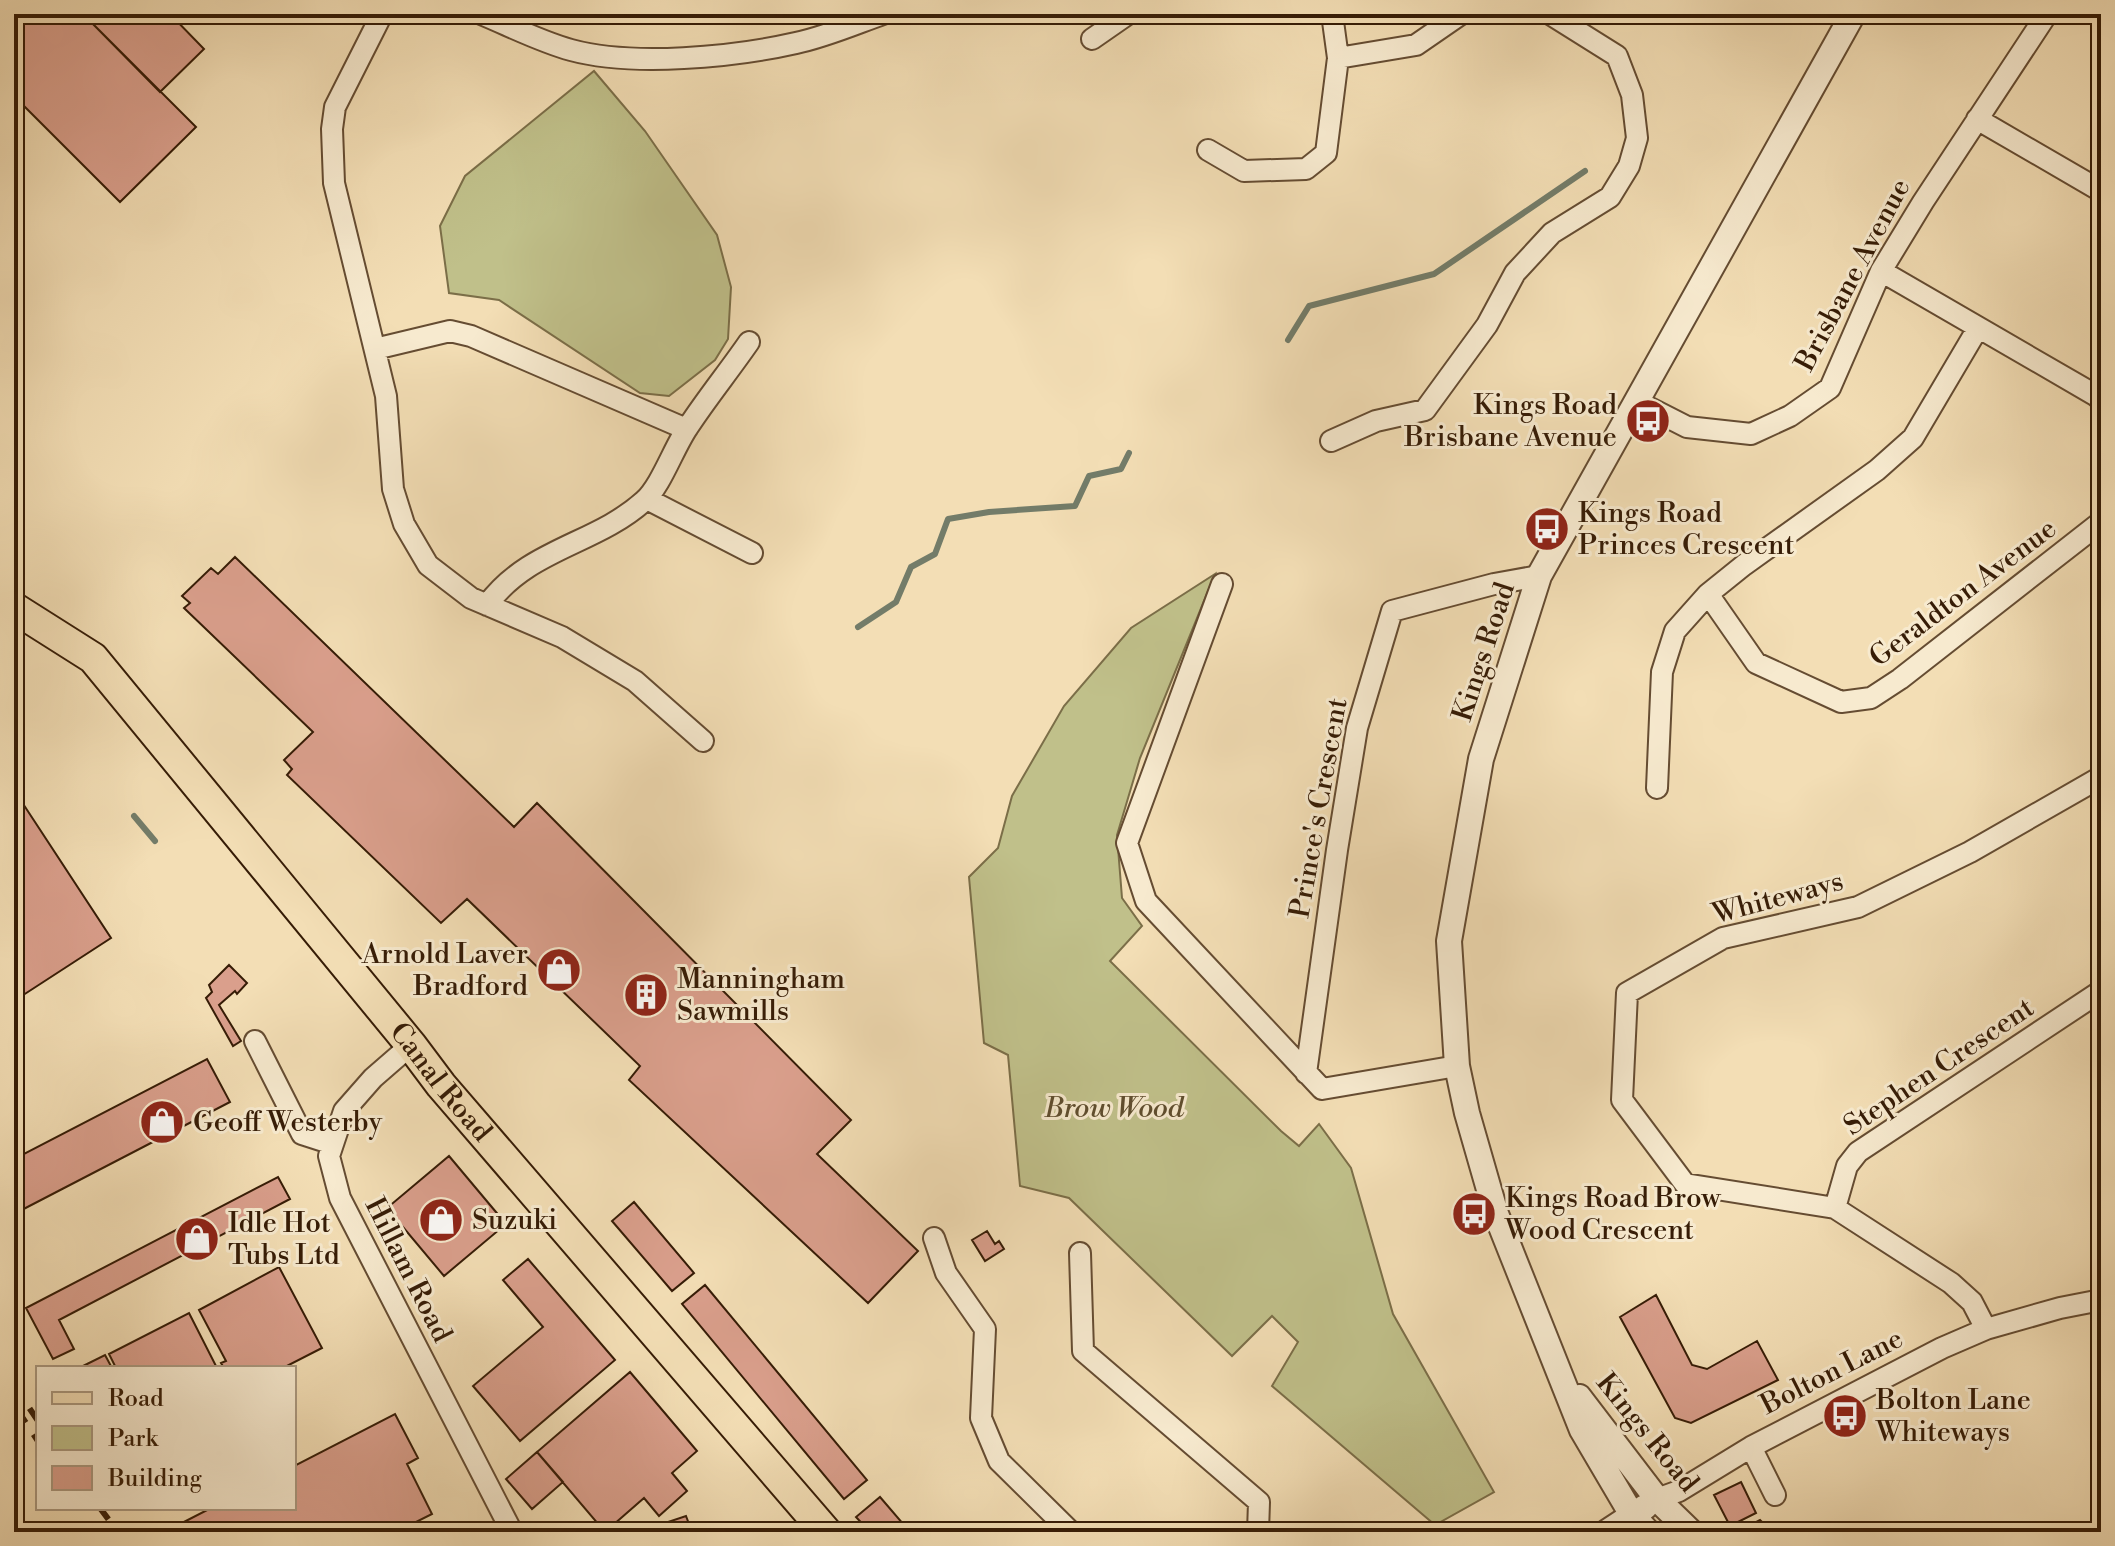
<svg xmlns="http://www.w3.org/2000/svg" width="2115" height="1546" font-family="'Libre Bodoni',serif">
<rect width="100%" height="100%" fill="#f3deb5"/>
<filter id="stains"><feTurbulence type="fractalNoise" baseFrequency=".0025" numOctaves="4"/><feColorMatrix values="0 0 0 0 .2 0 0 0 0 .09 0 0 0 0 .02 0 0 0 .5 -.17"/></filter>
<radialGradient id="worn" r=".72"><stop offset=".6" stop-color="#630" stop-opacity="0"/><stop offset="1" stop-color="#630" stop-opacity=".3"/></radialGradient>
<path fill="#c0c08a" stroke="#7b6e48" stroke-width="2" d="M 594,71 L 645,131 L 717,235 L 731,287 L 728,339 L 715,360 L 669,396 L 640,393 L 499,300 L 449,293 L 440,226 L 465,176 Z
M 1215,574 L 1140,758 L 1117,835 L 1122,898 L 1142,926 L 1110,961 L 1281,1131 L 1299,1146 L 1319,1124 L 1351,1168 L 1393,1314 L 1494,1492 L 1435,1525 L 1272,1386 L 1298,1342 L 1272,1316 L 1232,1356 L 1069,1198 L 1020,1186 L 1008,1055 L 984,1043 L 969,877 L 998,848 L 1012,796 L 1064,706 L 1131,628 Z"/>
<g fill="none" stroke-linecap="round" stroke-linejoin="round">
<path stroke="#737c69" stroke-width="6" d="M 1288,340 L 1309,306 L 1434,274 L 1585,171
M 858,627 L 896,602 L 911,567 L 935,554 L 948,519 L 989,512 L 1075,506 L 1089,476 L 1121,469 L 1129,453
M 134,816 L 155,841"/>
</g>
<path fill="#da9f8c" stroke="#361c06" stroke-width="2" d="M 14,14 L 83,14 L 196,127 L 120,202 L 14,96 Z
M 83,14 L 170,14 L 204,49 L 160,92 Z
M 235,557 L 514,827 L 537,803 L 851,1120 L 817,1154 L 918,1251 L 868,1303 L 629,1080 L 640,1066 L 467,899 L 441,923 L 287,775 L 292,769 L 284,760 L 313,732 L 184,608 L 190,603 L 182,596 L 211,568 L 218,574 Z
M 14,790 L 111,938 L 14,1001 Z
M 229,965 L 247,983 L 237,994 L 235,991 L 219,1005 L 241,1041 L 233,1046 L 206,998 L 212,992 L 209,985 Z
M 207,1059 L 230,1102 L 14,1214 L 14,1159 Z
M 449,1156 L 506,1224 L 444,1276 L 387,1208 Z
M 278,1177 L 290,1199 L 59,1320 L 74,1349 L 53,1359 L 26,1308 Z
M 634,1202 L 694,1273 L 672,1291 L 612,1221 Z
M 987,1231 L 995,1244 L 999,1241 L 1004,1249 L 985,1261 L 972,1240 Z
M 528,1259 L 615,1360 L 520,1441 L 473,1386 L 543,1327 L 503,1280 Z
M 279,1267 L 322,1348 L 283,1368 L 224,1368 L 221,1363 L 226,1361 L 199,1310 Z
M 705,1285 L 867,1480 L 844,1499 L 682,1304 Z
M 1656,1295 L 1692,1365 L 1707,1369 L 1757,1341 L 1778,1380 L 1691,1423 L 1675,1418 L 1620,1317 Z
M 189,1313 L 217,1368 L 116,1368 L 109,1354 Z
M 105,1355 L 112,1368 L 79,1368 Z
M 630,1372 L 697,1451 L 672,1473 L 687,1491 L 659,1516 L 644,1498 L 605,1532 L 537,1452 Z
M 395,1414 L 418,1458 L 407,1464 L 432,1514 L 396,1532 L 182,1532 L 178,1525 L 211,1508 L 294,1508 L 294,1466 Z
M 537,1452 L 563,1482 L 532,1509 L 506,1479 Z
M 1741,1482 L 1756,1513 L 1730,1526 L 1714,1495 Z
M 880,1497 L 910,1532 L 870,1532 L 856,1517 Z
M 686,1516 L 692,1532 L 638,1532 Z
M 1760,1520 L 1772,1532 L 1737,1532 Z"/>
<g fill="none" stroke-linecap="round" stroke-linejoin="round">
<g stroke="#654c32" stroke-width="24">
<path id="minor" d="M 382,14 L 335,107 L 332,129 L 334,183 L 386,396 L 393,489 L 404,524 L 428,565 L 471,598 L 562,637 L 635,681 L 703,741
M 481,14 C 510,26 541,42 571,50 C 633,67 734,57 796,43 C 825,37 855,24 883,14
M 1332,14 L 1338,58
M 1092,39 L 1128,14
M 1977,119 L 2101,191
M 1208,150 L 1244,171 L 1306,169 L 1326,153 L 1338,58 L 1416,45 L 1461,14
M 1881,271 L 2095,395 L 2101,400
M 375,349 L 450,331 L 471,336 L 686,429
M 1636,401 L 1687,427 L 1751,434 L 1790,416 L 1830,388 L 1881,271 L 1923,202 L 2047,14
M 1331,441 L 1376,421 L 1425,410 L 1487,325 L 1515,273 L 1552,233 L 1610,197 L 1629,166 L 1637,138 L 1632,95 L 1617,56 L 1550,14
M 647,499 L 752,553
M 1222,584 L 1127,843 L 1146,901 L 1322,1089 L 1457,1066
M 1708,594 L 1756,663 L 1841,702 L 1871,698 L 1900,679 L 2101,522
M 487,605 C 529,548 595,545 644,501 C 661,486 674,447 688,427 C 707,398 729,371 749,342
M 1657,788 L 1662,672 L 1675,631 L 1708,594 L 1744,565 L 1877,470 L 1913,438 L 1978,328
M 255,1041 L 302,1134 L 333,1144
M 411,1045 L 373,1078 L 344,1111 L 329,1156 L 340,1198 L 512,1532
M 1306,1073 L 1337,850 L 1357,728 L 1392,611 L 1494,584 L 1539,576
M 1835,1208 L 1847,1166 L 1858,1152 L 2101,991
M 934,1238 L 946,1273 L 985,1329 L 981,1418 L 999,1461 L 1071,1532
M 1080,1253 L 1083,1351 L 1259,1502 L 1258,1532
M 1986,1329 L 1972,1302 L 1951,1283 L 1835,1208 L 1685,1184 L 1622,1100 L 1627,993 L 1723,938 L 1858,907 L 1970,852 L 2101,777
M 1751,1447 L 1775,1495
M 1657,1499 L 1679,1491 L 1751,1447 L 1942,1348 L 1986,1329 L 2060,1308 L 2101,1300"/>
</g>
<g stroke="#654c32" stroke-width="28">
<path id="tertiary" d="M 1579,1397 L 1657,1499 L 1691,1532
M 1607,1532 L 1645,1507
M 1648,1532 L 1632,1515 L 1582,1430 L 1496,1214 L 1467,1113 L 1457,1066 L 1449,941 L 1481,759 L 1539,576 L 1853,14"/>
</g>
<g stroke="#361c06" stroke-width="34">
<g id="primary">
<path id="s1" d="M 14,608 L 93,658 L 411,1045 L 441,1085 L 826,1532"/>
</g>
</g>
<use href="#minor" stroke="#f7eacf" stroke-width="20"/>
<use href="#tertiary" stroke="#f7eacf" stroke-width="24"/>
<use href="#primary" stroke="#f3deb5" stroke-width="30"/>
<path stroke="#361c06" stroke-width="6" stroke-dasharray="14 14" stroke-linecap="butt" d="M 14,1385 L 38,1421
M 18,1411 L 38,1441
M 100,1508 L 118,1532"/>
</g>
<defs>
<g id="bus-disc" transform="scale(2.3)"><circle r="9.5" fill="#8f2418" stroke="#f7eacf"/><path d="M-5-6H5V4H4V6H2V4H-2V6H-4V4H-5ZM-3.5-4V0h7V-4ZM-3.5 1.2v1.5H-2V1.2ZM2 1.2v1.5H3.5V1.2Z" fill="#fff"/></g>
<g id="shop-disc" transform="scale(2.3)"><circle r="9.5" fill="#8f2418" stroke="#f7eacf"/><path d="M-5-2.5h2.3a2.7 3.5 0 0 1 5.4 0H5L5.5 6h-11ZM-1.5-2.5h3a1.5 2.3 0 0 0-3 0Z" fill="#fff"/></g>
<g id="building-disc" transform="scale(2.3)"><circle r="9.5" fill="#8f2418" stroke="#f7eacf"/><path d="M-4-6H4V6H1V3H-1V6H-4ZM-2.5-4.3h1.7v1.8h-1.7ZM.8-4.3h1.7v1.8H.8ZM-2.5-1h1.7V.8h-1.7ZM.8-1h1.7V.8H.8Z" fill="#fff"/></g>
</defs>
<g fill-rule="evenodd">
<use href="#bus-disc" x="1648" y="421"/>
<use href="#bus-disc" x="1547" y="529"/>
<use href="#shop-disc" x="559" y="970"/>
<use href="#building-disc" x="646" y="995"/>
<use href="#shop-disc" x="162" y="1122"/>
<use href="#bus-disc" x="1474" y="1214"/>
<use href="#shop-disc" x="441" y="1220"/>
<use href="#shop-disc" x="197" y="1239"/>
<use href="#bus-disc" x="1845" y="1416"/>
</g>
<g text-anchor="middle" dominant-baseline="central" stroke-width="6" stroke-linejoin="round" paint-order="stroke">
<g font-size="28" fill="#361c06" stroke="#f7eacf">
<text transform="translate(1853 275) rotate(-62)">Brisbane Avenue</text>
<text transform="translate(1963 593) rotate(-37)">Geraldton Avenue</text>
<text transform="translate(1484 652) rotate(-72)">Kings Road</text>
<text transform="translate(1319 808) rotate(-80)">Prince's Crescent</text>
<text transform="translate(1778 898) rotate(-15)">Whiteways</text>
<text transform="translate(1939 1067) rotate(-34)">Stephen Crescent</text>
<text stroke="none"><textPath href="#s1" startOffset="642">Canal Road</textPath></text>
<text transform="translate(408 1270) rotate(63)">Hillam Road</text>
<text transform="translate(1832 1372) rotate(-27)">Bolton Lane</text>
<text transform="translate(1647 1433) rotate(51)">Kings Road</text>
</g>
<g font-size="28" fill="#361c06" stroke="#f7eacf" text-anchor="start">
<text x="1617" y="405" text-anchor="end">Kings Road<tspan x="1617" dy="32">Brisbane Avenue</tspan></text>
<text x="1578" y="513">Kings Road<tspan x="1578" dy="32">Princes Crescent</tspan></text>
<text x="528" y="954" text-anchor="end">Arnold Laver<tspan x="528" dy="32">Bradford</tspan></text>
<text x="677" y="979">Manningham<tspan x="677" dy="32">Sawmills</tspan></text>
<text x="193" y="1122">Geoff Westerby</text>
<text x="1505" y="1198">Kings Road Brow<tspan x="1505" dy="32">Wood Crescent</tspan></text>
<text x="472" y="1220">Suzuki</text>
<text x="228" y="1223">Idle Hot<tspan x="228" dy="32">Tubs Ltd</tspan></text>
<text x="1876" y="1400">Bolton Lane<tspan x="1876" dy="32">Whiteways</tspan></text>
</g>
<g font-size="28" font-style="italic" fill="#5f4d2e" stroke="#f7eacf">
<text x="1114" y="1108">Brow Wood</text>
</g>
</g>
<rect width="2115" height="1546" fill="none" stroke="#f3deb5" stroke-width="48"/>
<rect x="16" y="16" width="2083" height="1514" fill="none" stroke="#361c06" stroke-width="4"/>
<rect x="24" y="24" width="2067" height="1498" fill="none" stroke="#361c06" stroke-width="2"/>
<rect x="36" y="1366" width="260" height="144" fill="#f7eacf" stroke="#aa987f" stroke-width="2"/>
<rect x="52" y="1392" width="40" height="12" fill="#f3deb5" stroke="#aa987f" stroke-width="2"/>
<text x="108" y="1406" font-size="24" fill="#361c06">Road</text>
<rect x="52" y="1426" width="40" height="24" fill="#c0c08a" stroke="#aa987f" stroke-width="2"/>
<text x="108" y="1446" font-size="24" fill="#361c06">Park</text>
<rect x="52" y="1466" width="40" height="24" fill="#da9f8c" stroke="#aa987f" stroke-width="2"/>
<text x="108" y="1486" font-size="24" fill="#361c06">Building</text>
<rect width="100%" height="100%" filter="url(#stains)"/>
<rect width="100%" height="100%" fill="url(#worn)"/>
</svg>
